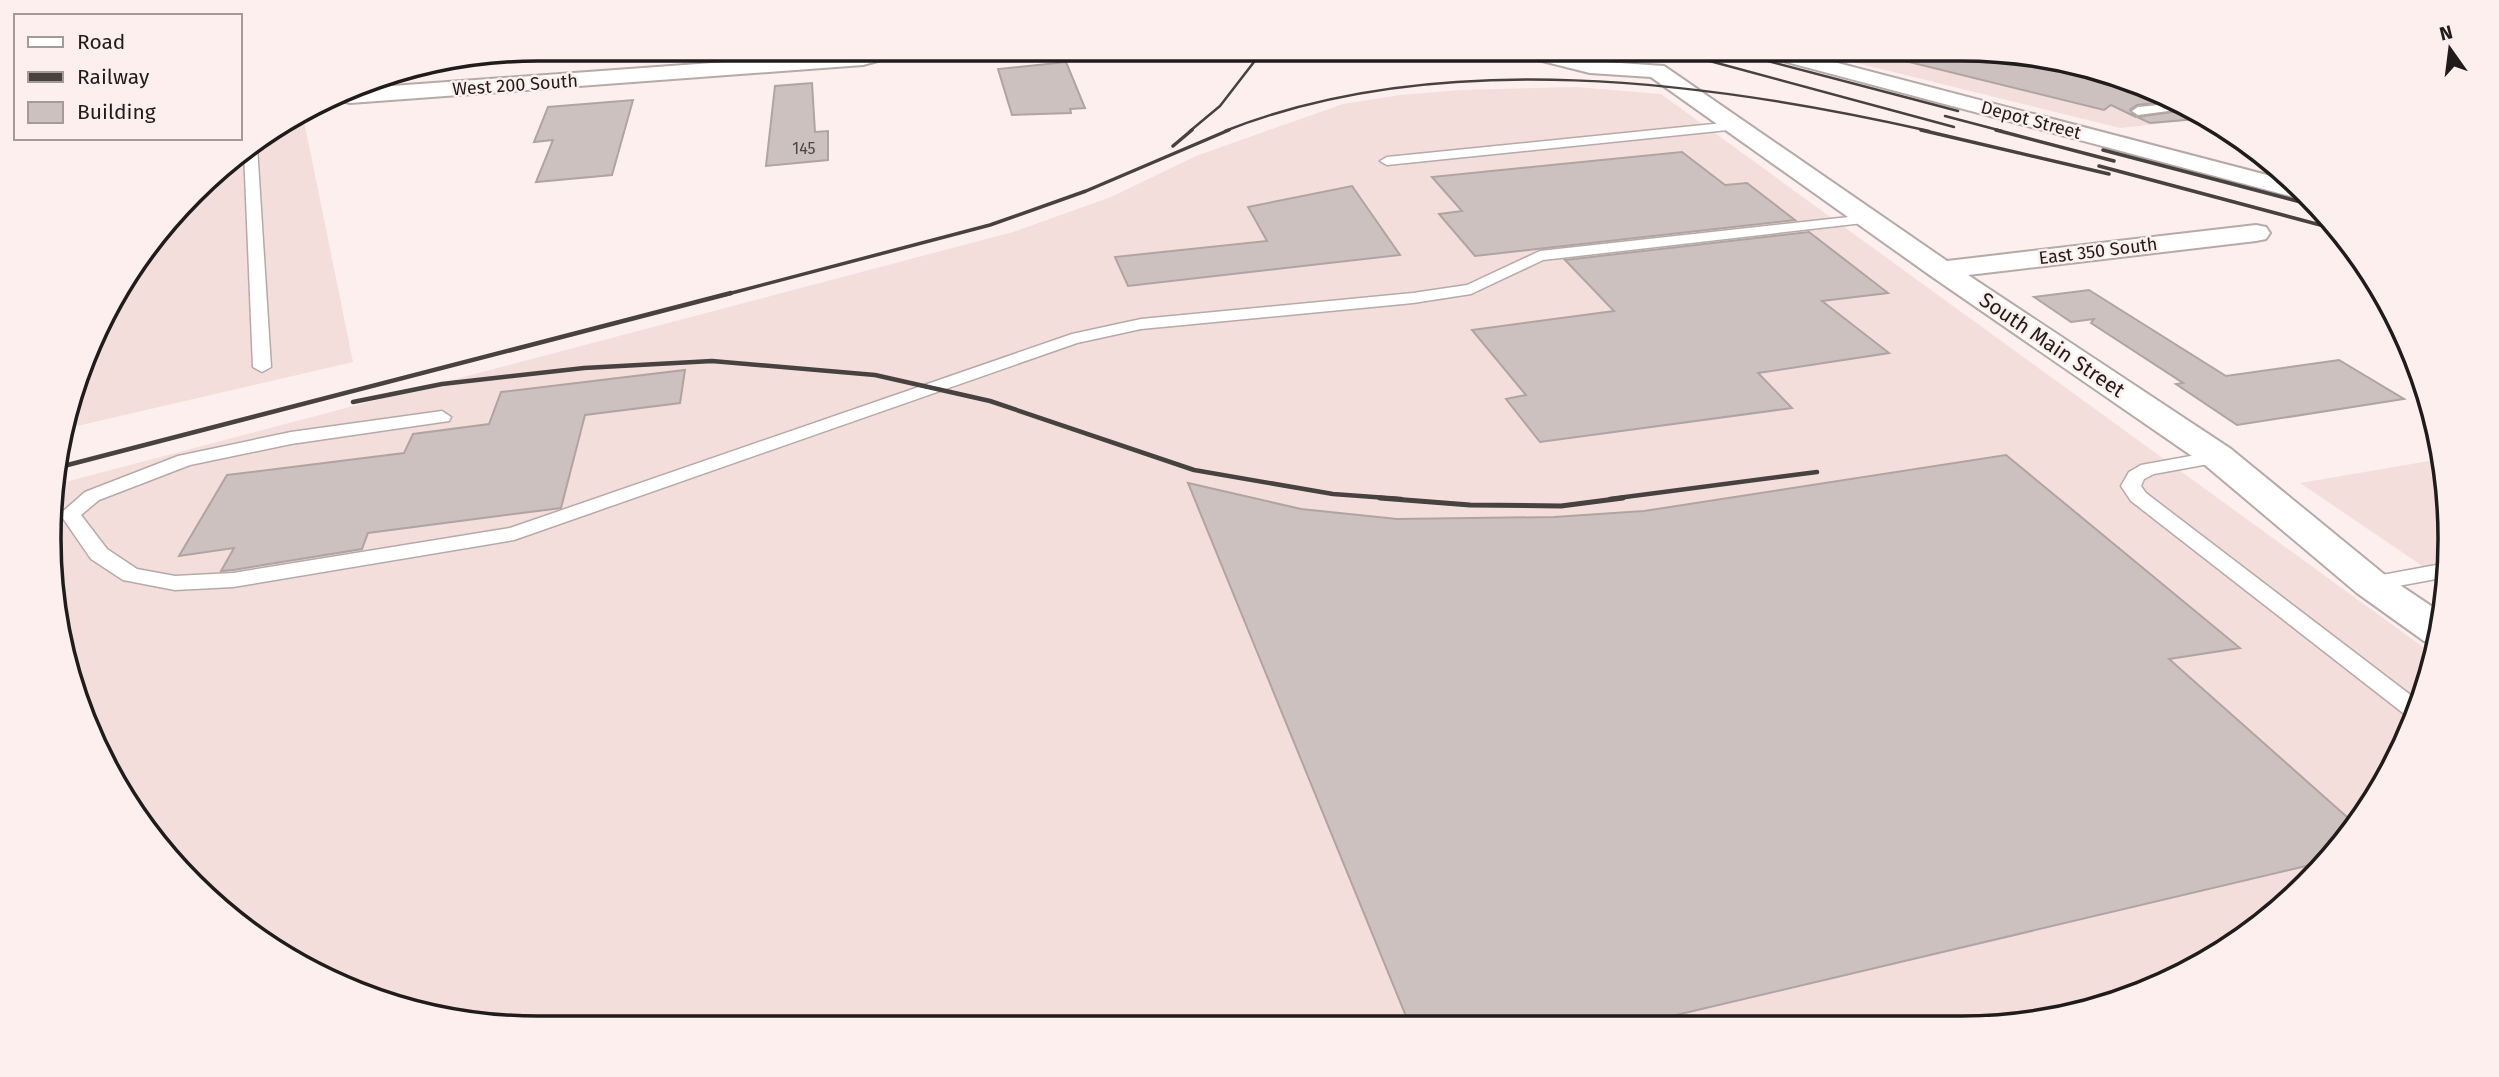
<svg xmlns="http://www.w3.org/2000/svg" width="2499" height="1077" font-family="'Fira Sans',sans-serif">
<rect width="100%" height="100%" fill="#fcefed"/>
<path fill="#f3dedb" d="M 1800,49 L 1961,49 L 2118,75 L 2211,118 L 2120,128 Z
M 1576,87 L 1661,94 L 2434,655 L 2424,696 L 2367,811 L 2283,907 L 2148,991 L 2025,1024 L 539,1028 L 381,1002 L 240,927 L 170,861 L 115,784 L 58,634 L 49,538 L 54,485 L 1013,232 L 1111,197 L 1196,156 L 1343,104 L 1400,95 L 1462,90 Z
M 302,111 L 353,362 L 64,429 L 114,294 L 216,170 Z
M 2441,459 L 2449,507 L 2446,582 L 2300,483 Z"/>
<path fill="#cdc1c0" stroke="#b0a4a2" stroke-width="2" d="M 1902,49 L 1961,49 L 2118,75 L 2175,101 L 2137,105 L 2130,110 L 2136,117 L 2111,105 L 2104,110 L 1901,60 Z
M 1066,62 L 1085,108 L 1070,109 L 1071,113 L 1012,115 L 998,69 Z
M 812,83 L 815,132 L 828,131 L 828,160 L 766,166 L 775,86 Z
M 633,100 L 612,175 L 536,182 L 553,140 L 534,142 L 548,107 Z
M 2193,109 L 2209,118 L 2150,123 L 2137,117 Z
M 1682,152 L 1725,185 L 1747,183 L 1795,220 L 1475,256 L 1439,214 L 1462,211 L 1432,177 Z
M 1352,186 L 1400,255 L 1128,286 L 1115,257 L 1267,241 L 1248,207 Z
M 1809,232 L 1888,293 L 1822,301 L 1889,353 L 1758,373 L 1792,408 L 1540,442 L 1506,399 L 1526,395 L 1472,330 L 1614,311 L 1565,260 Z
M 2089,290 L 2226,376 L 2339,360 L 2404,399 L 2237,425 L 2176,384 L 2183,383 L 2091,323 L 2094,319 L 2071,322 L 2034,297 Z
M 685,370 L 680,403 L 585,415 L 561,508 L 368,533 L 362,549 L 233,570 L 221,571 L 234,548 L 179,556 L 227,475 L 404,453 L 413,434 L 489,424 L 501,392 Z
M 2006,455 L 2240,648 L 2169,659 L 2355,824 L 2323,862 L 1634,1025 L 1410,1026 L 1188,483 L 1301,509 L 1397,519 L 1554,517 L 1644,511 Z"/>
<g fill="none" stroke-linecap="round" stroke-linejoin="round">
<g stroke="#b5aaa8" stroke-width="3">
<path id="service" d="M 2180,103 L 2191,108 L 2138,115 L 2132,111 L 2138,107 Z
M 1733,122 L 1739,126 L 1738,129 L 1387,165 L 1380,161 L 1387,157 Z
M 254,143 L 257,146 L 271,367 L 262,372 L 253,367 L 244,151 Z
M 1867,215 L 1874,219 L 1872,222 L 1543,260 L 1471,294 L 1413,303 L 1141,329 L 1077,343 L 514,540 L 233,587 L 175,590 L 123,580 L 91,559 L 60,514 L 85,492 L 178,456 L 291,432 L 442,411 L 451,417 L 449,421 L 291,444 L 190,465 L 99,500 L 81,515 L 107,549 L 137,569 L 175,576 L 233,573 L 510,528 L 1072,334 L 1141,319 L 1413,293 L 1467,285 L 1540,251 Z
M 2218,451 L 2225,453 L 2228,457 L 2225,461 L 2154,474 L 2144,479 L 2141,486 L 2146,493 L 2421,703 L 2412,720 L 2131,501 L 2121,486 L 2129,472 L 2141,465 Z
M 2447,563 L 2447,577 L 2371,591 L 2363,589 L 2360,584 L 2363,579 L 2371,577 Z"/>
</g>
<g stroke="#b5aaa8" stroke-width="4">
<path id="minor" d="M 853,49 L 960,49 L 957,53 L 950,55 L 892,57 L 863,65 L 350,103 L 342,101 L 339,96 L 350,89 L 853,53 Z
M 1507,49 L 1542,49 L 1590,61 L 1664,66 L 1947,261 L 2256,225 L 2266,227 L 2270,233 L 2266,239 L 2256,241 L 1968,275 L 2231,449 L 2385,575 L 2443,614 L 2436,644 L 2424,641 L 2357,593 L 2205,465 L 1931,276 L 1651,77 L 1590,73 L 1510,53 Z
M 1750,49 L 1784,49 L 2294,182 L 2309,198 L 2294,197 L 1753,53 Z"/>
</g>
<use href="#service" fill="#fff" fill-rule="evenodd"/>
<use href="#minor" fill="#fff" fill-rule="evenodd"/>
<path stroke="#474140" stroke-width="2.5" d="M 1665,49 L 1954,127
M 1722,49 L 1958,111
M 1945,116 L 2002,131
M 1190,131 L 1220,106 L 1264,49
M 1225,131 C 1440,46 1708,81 1929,131"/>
<path stroke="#474140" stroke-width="3.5" d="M 1921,130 L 2109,174
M 1996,130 L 2114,161
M 1173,146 L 1192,130
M 2103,150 L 2316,206
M 2099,166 L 2339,230
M 724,295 L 990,225 L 1086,191 L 1229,130"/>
<path stroke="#474140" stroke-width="4.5" d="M 353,402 L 442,384 L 584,368 L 712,361 L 875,375 L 990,401 L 1194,470 L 1333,494 L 1401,499
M 56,468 L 731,293
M 1610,499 L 1817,472"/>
<path stroke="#474140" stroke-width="5" d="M 1380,498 L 1470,505 L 1561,506 L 1623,498"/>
</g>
<g text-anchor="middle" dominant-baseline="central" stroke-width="5" stroke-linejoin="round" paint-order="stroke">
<g font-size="16" fill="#4c4545">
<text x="804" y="148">145</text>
</g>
<g font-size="18" fill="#211c1c" stroke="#fcefed">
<text transform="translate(515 85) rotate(-4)">West 200 South</text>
<text transform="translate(2031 120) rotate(15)">Depot Street</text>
<text transform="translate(2098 251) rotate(-7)">East 350 South</text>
</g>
<g font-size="21" fill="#211c1c" stroke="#fcefed">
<text transform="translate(2052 345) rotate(34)">South Main Street</text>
</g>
</g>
<path d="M0 0H2499V1077H0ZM538 61H1961A477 477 0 0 1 2438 538V539A477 477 0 0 1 1961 1016H538A477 477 0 0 1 61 539V538A477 477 0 0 1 538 61Z" fill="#fcefed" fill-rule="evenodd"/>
<path fill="none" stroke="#211c1c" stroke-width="3.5" d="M538 61H1961A477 477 0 0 1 2438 538V539A477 477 0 0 1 1961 1016H538A477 477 0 0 1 61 539V538A477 477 0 0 1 538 61Z"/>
<rect x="14" y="14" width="228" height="126" fill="#fcefed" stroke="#a49b99" stroke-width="2"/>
<rect x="28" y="37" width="35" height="10" fill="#ffffff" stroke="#a49b99" stroke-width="2"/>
<text x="77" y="49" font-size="21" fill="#211c1c">Road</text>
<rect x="28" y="72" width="35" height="10" fill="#474140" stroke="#a49b99" stroke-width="2"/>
<text x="77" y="84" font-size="21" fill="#211c1c">Railway</text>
<rect x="28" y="102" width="35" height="21" fill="#cdc1c0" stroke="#a49b99" stroke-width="2"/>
<text x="77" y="119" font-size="21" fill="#211c1c">Building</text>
<g transform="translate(2450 49) rotate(346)" stroke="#fcefed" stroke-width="5" paint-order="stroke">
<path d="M0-5L12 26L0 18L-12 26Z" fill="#211c1c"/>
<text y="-10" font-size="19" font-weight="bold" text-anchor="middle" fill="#211c1c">N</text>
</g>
</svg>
